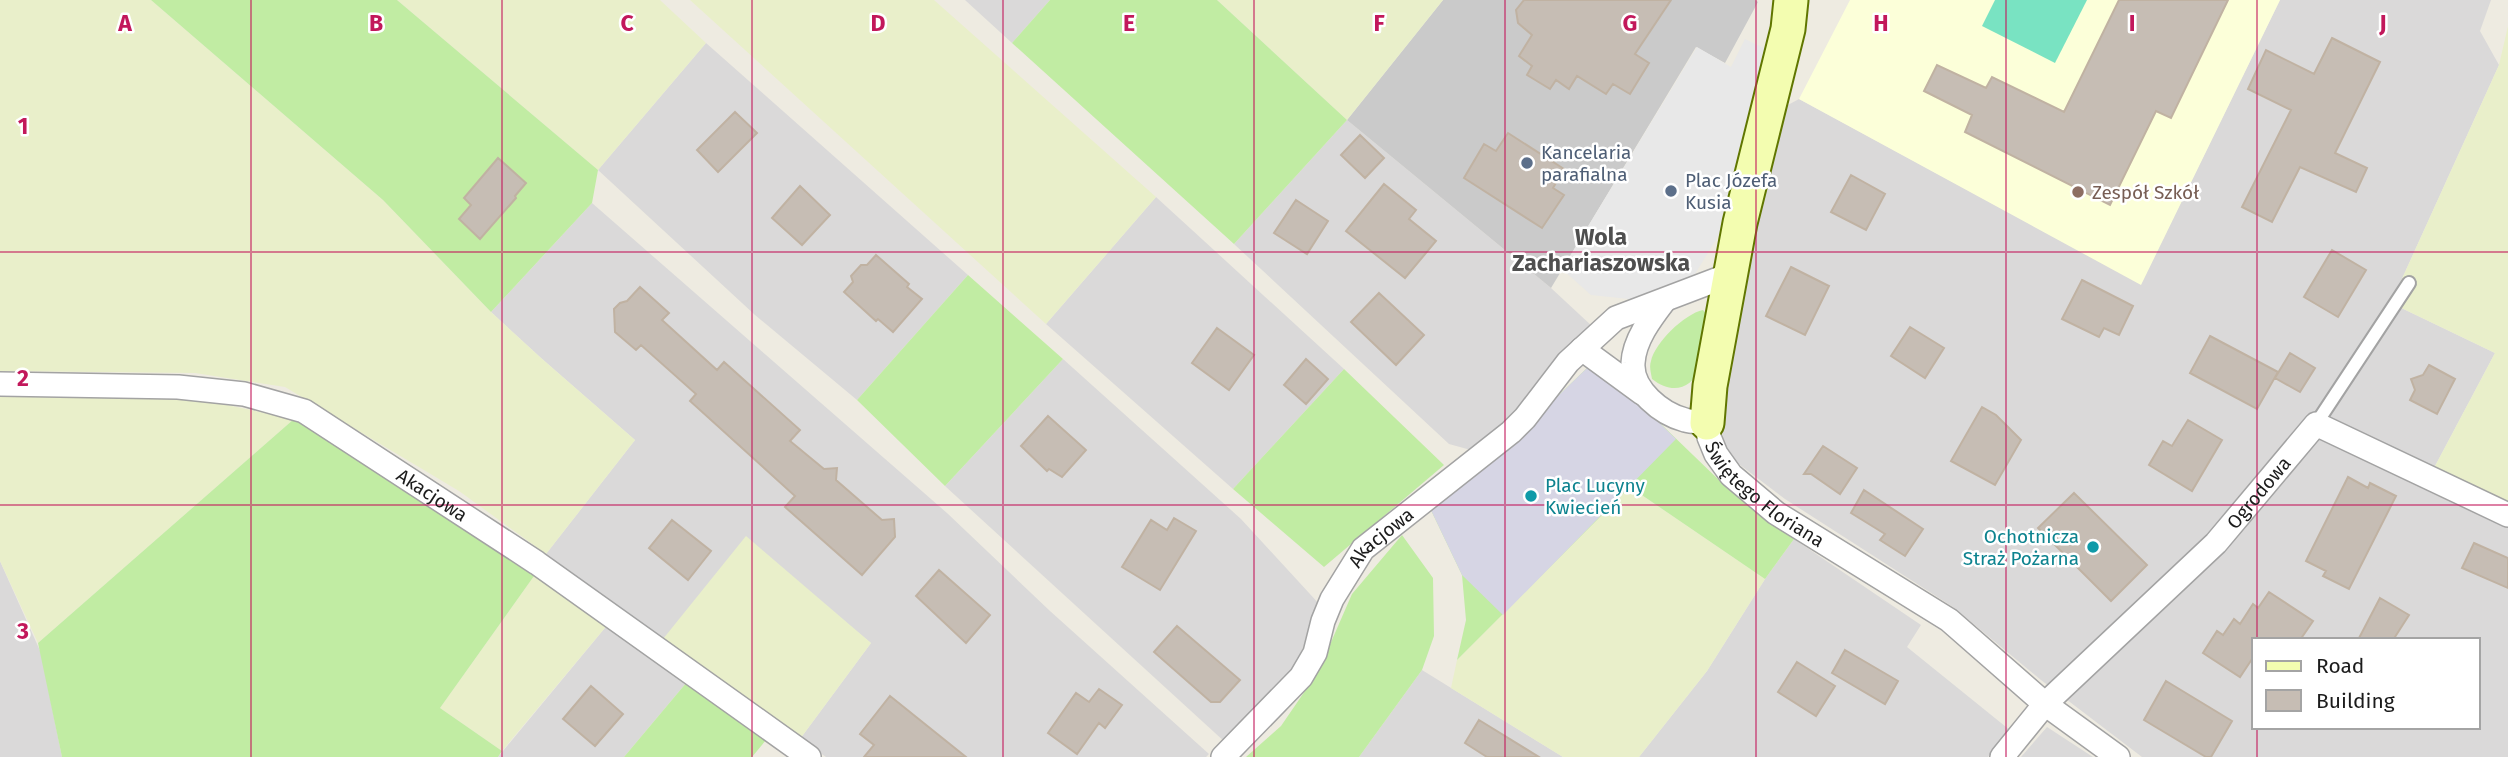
<svg xmlns="http://www.w3.org/2000/svg" width="2508" height="757" font-family="'Fira Sans',sans-serif">
<rect width="100%" height="100%" fill="#eeebe1"/>
<path fill="#dad9d9" fill-rule="evenodd" d="M 965,0 L 1050,0 L 1012,43 Z
M 2280,0 L 2491,0 L 2480,31 L 2499,65 L 2391,303 L 2495,353 L 2434,468 L 2508,524 L 2508,757 L 2142,757 L 2041,680 L 1953,607 L 1785,499 L 1731,458 L 1723,440 L 1718,394 L 1758,208 L 1786,106 L 1799,99 L 2141,284 ZM 2254,640 L 2478,640 L 2478,727 L 2254,727 Z
M 706,43 L 968,275 L 857,400 L 755,315 L 598,170 Z
M 1347,120 L 1551,288 L 1593,327 L 1517,417 L 1478,452 L 1449,444 L 1234,244 Z
M 1156,197 L 1344,369 L 1233,489 L 1046,324 Z
M 592,203 L 947,513 L 1050,611 L 1209,754 L 1206,757 L 826,757 L 800,739 L 871,643 L 845,622 L 663,639 L 546,554 L 635,440 L 541,358 L 491,312 Z
M 1063,359 L 1241,519 L 1321,606 L 1285,689 L 1226,743 L 945,486 Z
M 1794,539 L 1921,625 L 1907,647 L 2011,731 L 1988,757 L 1639,757 L 1707,671 L 1765,579 Z
M 0,561 L 41,653 L 62,757 L 0,757 Z
M 609,623 L 687,682 L 624,757 L 498,757 Z
M 1422,670 L 1563,757 L 1359,757 Z
M 2047,727 L 2093,757 L 2021,757 Z"/>
<path fill="#fcffd9" d="M 1850,0 L 2280,0 L 2141,285 L 1799,99 Z"/>
<path fill="#cacaca" d="M 1443,0 L 1755,0 L 1758,2 L 1725,63 L 1696,47 L 1551,288 L 1347,120 Z"/>
<path fill="#e9efca" d="M 0,0 L 151,0 L 383,200 L 491,312 L 541,358 L 635,440 L 546,554 L 459,491 L 285,387 L 195,373 L 0,371 Z
M 397,0 L 660,0 L 706,43 L 598,170 Z
M 690,0 L 934,0 L 1156,197 L 1046,324 Z
M 1217,0 L 1443,0 L 1347,120 Z
M 2508,26 L 2508,504 L 2434,468 L 2495,353 L 2391,303 L 2499,65 Z
M 0,393 L 198,399 L 294,419 L 38,643 L 0,561 Z
M 1630,487 L 1765,579 L 1707,671 L 1639,757 L 1563,757 L 1451,688 L 1457,660 Z
M 746,536 L 871,643 L 800,739 L 663,639 Z
M 534,576 L 609,623 L 502,751 L 440,708 Z"/>
<path fill="#c1eca3" d="M 151,0 L 397,0 L 598,170 L 592,203 L 491,312 L 383,200 Z
M 1050,0 L 1217,0 L 1347,120 L 1234,244 L 1012,43 Z
M 968,275 L 1063,359 L 945,486 L 857,400 Z
M 1703,310 L 1708,316 C 1706,331 1707,352 1701,366 C 1691,391 1671,394 1652,379 C 1651,373 1649,367 1651,361 C 1655,343 1684,314 1703,310 Z
M 1587,368 L 1637,401 L 1721,482 L 1794,539 L 1765,579 L 1630,487 L 1457,660 L 1466,620 L 1462,575 L 1429,506 L 1534,419 Z
M 1344,369 L 1444,465 L 1324,567 L 1233,489 Z
M 294,419 L 534,576 L 440,708 L 502,751 L 498,757 L 62,757 L 38,643 Z
M 1402,535 L 1433,578 L 1434,636 L 1422,670 L 1359,757 L 1246,757 L 1281,726 L 1318,672 L 1352,594 Z
M 687,682 L 766,740 L 752,757 L 624,757 Z"/>
<path fill="#79e3c2" d="M 1995,0 L 2087,0 L 2055,63 L 1982,26 Z"/>
<path fill="#e8e8e8" d="M 1745,39 L 1768,50 L 1723,228 L 1695,274 L 1638,300 L 1591,295 L 1562,269 L 1697,47 L 1731,67 Z"/>
<path fill="#d6d5e4" d="M 1587,368 L 1637,401 L 1676,439 L 1503,615 L 1462,575 L 1429,506 L 1534,419 Z"/>
<path fill="#c6bdb4" stroke="#c0b2a2" stroke-width="2" d="M 1524,0 L 1671,0 L 1635,54 L 1649,63 L 1630,94 L 1613,84 L 1606,94 L 1577,76 L 1569,89 L 1556,80 L 1550,89 L 1527,75 L 1532,66 L 1519,56 L 1532,35 L 1518,23 L 1516,10 Z
M 2119,0 L 2228,0 L 2171,118 L 2156,111 L 2110,205 L 1965,132 L 1972,115 L 1924,91 L 1937,65 L 1986,88 L 1992,77 L 2064,112 Z
M 2332,38 L 2380,62 L 2335,153 L 2367,168 L 2356,192 L 2300,167 L 2272,222 L 2242,207 L 2291,110 L 2248,89 L 2266,50 L 2314,74 Z
M 735,112 L 757,133 L 718,172 L 697,150 Z
M 1508,133 L 1564,169 L 1553,188 L 1564,195 L 1542,228 L 1464,178 L 1484,144 L 1496,151 Z
M 1360,135 L 1384,158 L 1365,178 L 1341,155 Z
M 498,158 L 526,183 L 515,196 L 516,198 L 480,239 L 459,219 L 471,205 L 464,198 Z
M 1851,175 L 1885,194 L 1866,230 L 1831,212 Z
M 1384,184 L 1416,210 L 1409,219 L 1436,241 L 1405,278 L 1346,231 Z
M 800,186 L 830,215 L 802,245 L 772,218 Z
M 1296,200 L 1328,221 L 1307,254 L 1274,233 Z
M 2332,250 L 2366,270 L 2338,317 L 2304,297 Z
M 876,255 L 909,284 L 907,287 L 922,299 L 893,332 L 878,319 L 876,321 L 844,292 L 853,282 L 851,276 L 861,265 L 867,265 Z
M 1791,267 L 1829,286 L 1805,335 L 1766,316 Z
M 2082,280 L 2133,306 L 2119,335 L 2104,328 L 2099,337 L 2062,319 Z
M 640,287 L 669,313 L 662,320 L 717,370 L 724,362 L 800,430 L 790,441 L 824,469 L 837,468 L 836,480 L 882,520 L 894,519 L 895,537 L 862,575 L 785,507 L 795,496 L 690,401 L 696,394 L 641,345 L 636,350 L 615,332 L 614,309 L 620,303 L 627,301 Z
M 1379,293 L 1424,335 L 1396,365 L 1351,322 Z
M 1910,327 L 1944,348 L 1925,378 L 1891,356 Z
M 1217,328 L 1254,355 L 1229,390 L 1192,363 Z
M 2210,336 L 2278,372 L 2257,409 L 2190,373 Z
M 2290,353 L 2315,368 L 2300,392 L 2275,378 Z
M 1306,359 L 1328,379 L 1306,404 L 1284,385 Z
M 2429,365 L 2455,379 L 2437,414 L 2410,400 L 2415,390 L 2411,379 L 2423,375 Z
M 1982,407 L 1996,415 L 2021,440 L 1995,485 L 1951,461 Z
M 1048,416 L 1086,450 L 1062,477 L 1049,469 L 1047,471 L 1021,446 Z
M 2188,420 L 2222,440 L 2192,491 L 2149,465 L 2163,441 L 2172,446 Z
M 1823,446 L 1857,468 L 1840,494 L 1811,474 L 1804,474 Z
M 2348,477 L 2368,488 L 2370,483 L 2396,496 L 2349,589 L 2323,576 L 2326,571 L 2306,561 Z
M 1864,490 L 1923,529 L 1905,556 L 1880,540 L 1885,534 L 1851,513 Z
M 2074,493 L 2147,565 L 2111,601 L 2038,528 Z
M 1174,518 L 1196,531 L 1160,590 L 1122,567 L 1151,520 L 1167,530 Z
M 672,520 L 711,551 L 688,580 L 649,548 Z
M 2474,543 L 2508,558 L 2508,588 L 2462,568 Z
M 939,570 L 990,615 L 966,643 L 916,596 Z
M 2269,592 L 2313,621 L 2300,640 L 2254,640 L 2254,656 L 2240,677 L 2203,653 L 2217,631 L 2223,635 L 2234,619 L 2240,624 L 2253,604 L 2258,608 Z
M 2380,598 L 2409,615 L 2393,640 L 2358,640 Z
M 1177,626 L 1240,680 L 1220,702 L 1211,702 L 1154,652 Z
M 1845,650 L 1898,681 L 1885,704 L 1832,673 Z
M 1797,662 L 1835,686 L 1816,716 L 1778,692 Z
M 2166,681 L 2232,721 L 2211,757 L 2206,757 L 2144,720 Z
M 591,686 L 623,714 L 595,746 L 563,719 Z
M 1099,689 L 1122,705 L 1105,728 L 1099,723 L 1077,754 L 1048,733 L 1076,693 L 1089,702 Z
M 890,696 L 966,757 L 864,757 L 874,745 L 860,734 Z
M 1479,720 L 1539,757 L 1487,757 L 1465,743 Z"/>
<g fill="none" stroke-linecap="round" stroke-linejoin="round">
<g stroke="#a3a3a3" stroke-width="16">
<path id="lane" d="M 2316,424 L 2409,283"/>
</g>
<g stroke="#a3a3a3" stroke-width="26">
<g id="street">
<path id="s1" d="M 1664,301 C 1651,318 1634,340 1633,363 C 1631,390 1662,414 1685,420 C 1692,422 1700,422 1707,423 L 1709,437 L 1716,454 L 1731,475 L 1776,513 L 1949,620 L 2045,704 L 2118,757"/>
<path d="M 1582,349 L 1642,393"/>
<path id="s2" d="M 0,384 L 178,387 L 244,394 L 304,411 L 537,563 L 809,757"/>
<path id="s3" d="M 1223,757 L 1301,677 L 1315,653 L 1323,621 L 1332,599 L 1363,549 L 1511,432 L 1525,418 L 1568,362 L 1616,318 L 1729,275"/>
<path id="s4" d="M 2002,757 L 2045,704 L 2216,543 L 2316,424 L 2508,515"/>
</g>
</g>
<g stroke="#607600" stroke-width="37">
<path id="secondary" d="M 1707,423 L 1710,386 L 1740,223 L 1788,29 L 1791,0"/>
</g>
<use href="#lane" stroke="#fff" stroke-width="12"/>
<use href="#street" stroke="#fff" stroke-width="23"/>
<use href="#secondary" stroke="#f3fdb0" stroke-width="33"/>
</g>
<path fill="none" stroke="#c2185b" stroke-width="2" stroke-opacity="0.55" d="M 251,0 L 251,757M 502,0 L 502,757M 752,0 L 752,757M 1003,0 L 1003,757M 1254,0 L 1254,757M 1505,0 L 1505,757M 1756,0 L 1756,757M 2006,0 L 2006,757M 2257,0 L 2257,640M 0,252 L 2508,252M 0,505 L 2508,505M 2257,727 L 2257,757"/>
<g fill="#5c6f8a" stroke="#fff" stroke-width="2.5">
<circle cx="1527" cy="163" r="7"/>
<circle cx="1671" cy="191" r="7"/>
</g>
<circle fill="#8d6e63" stroke="#fff" stroke-width="2.5" cx="2078" cy="192" r="7"/>
<g fill="#0f9aa8" stroke="#fff" stroke-width="2.5">
<circle cx="1531" cy="496" r="7"/>
<circle cx="2093" cy="547" r="7"/>
</g>
<g text-anchor="middle" dominant-baseline="central" stroke-width="5" stroke-linejoin="round" paint-order="stroke">
<g font-size="19" fill="#4e5e75" stroke="#fff" text-anchor="start">
<text x="1541" y="152">Kancelaria<tspan x="1541" dy="22">parafialna</tspan></text>
<text x="1685" y="180">Plac Józefa<tspan x="1685" dy="22">Kusia</tspan></text>
</g>
<g font-size="19" fill="#785e54" stroke="#fff" text-anchor="start">
<text x="2092" y="192">Zespół Szkół</text>
</g>
<g font-size="19" fill="#0d838f" stroke="#fff" text-anchor="start">
<text x="1545" y="485">Plac Lucyny<tspan x="1545" dy="22">Kwiecień</tspan></text>
<text x="2079" y="536" text-anchor="end">Ochotnicza<tspan x="2079" dy="22">Straż Pożarna</tspan></text>
</g>
<g font-size="19" fill="#1c1c1c" stroke="#fff">
<text stroke="none"><textPath href="#s1" startOffset="271">Świętego Floriana</textPath></text>
<text stroke="none"><textPath href="#s4" startOffset="369">Ogrodowa</textPath></text>
<text stroke="none"><textPath href="#s2" startOffset="460">Akacjowa</textPath></text>
<text stroke="none"><textPath href="#s3" startOffset="276">Akacjowa</textPath></text>
</g>
<g font-size="23" font-weight="bold" fill="#4f4f4f" stroke="#fff">
<text x="1601" y="237">Wola<tspan x="1601" dy="26">Zachariaszowska</tspan></text>
</g>
</g>
<g font-size="23" text-anchor="middle" font-weight="bold" fill="#c2185b" stroke="#fff" stroke-width="5" stroke-linejoin="round" paint-order="stroke">
<text x="125" y="31">A</text>
<text x="376" y="31">B</text>
<text x="627" y="31">C</text>
<text x="878" y="31">D</text>
<text x="1129" y="31">E</text>
<text x="1379" y="31">F</text>
<text x="1630" y="31">G</text>
<text x="1881" y="31">H</text>
<text x="2132" y="31">I</text>
<text x="2383" y="31">J</text>
<text x="23" y="134">1</text>
<text x="23" y="386">2</text>
<text x="23" y="639">3</text>
</g>
<rect x="2252" y="638" width="228" height="91" fill="#ffffff" stroke="#a4a4a4" stroke-width="2"/>
<rect x="2266" y="661" width="35" height="10" fill="#f3fdb0" stroke="#a4a4a4" stroke-width="2"/>
<text x="2316" y="673" font-size="21" fill="#1c1c1c">Road</text>
<rect x="2266" y="690" width="35" height="21" fill="#c6bdb4" stroke="#a4a4a4" stroke-width="2"/>
<text x="2316" y="708" font-size="21" fill="#1c1c1c">Building</text>
</svg>
